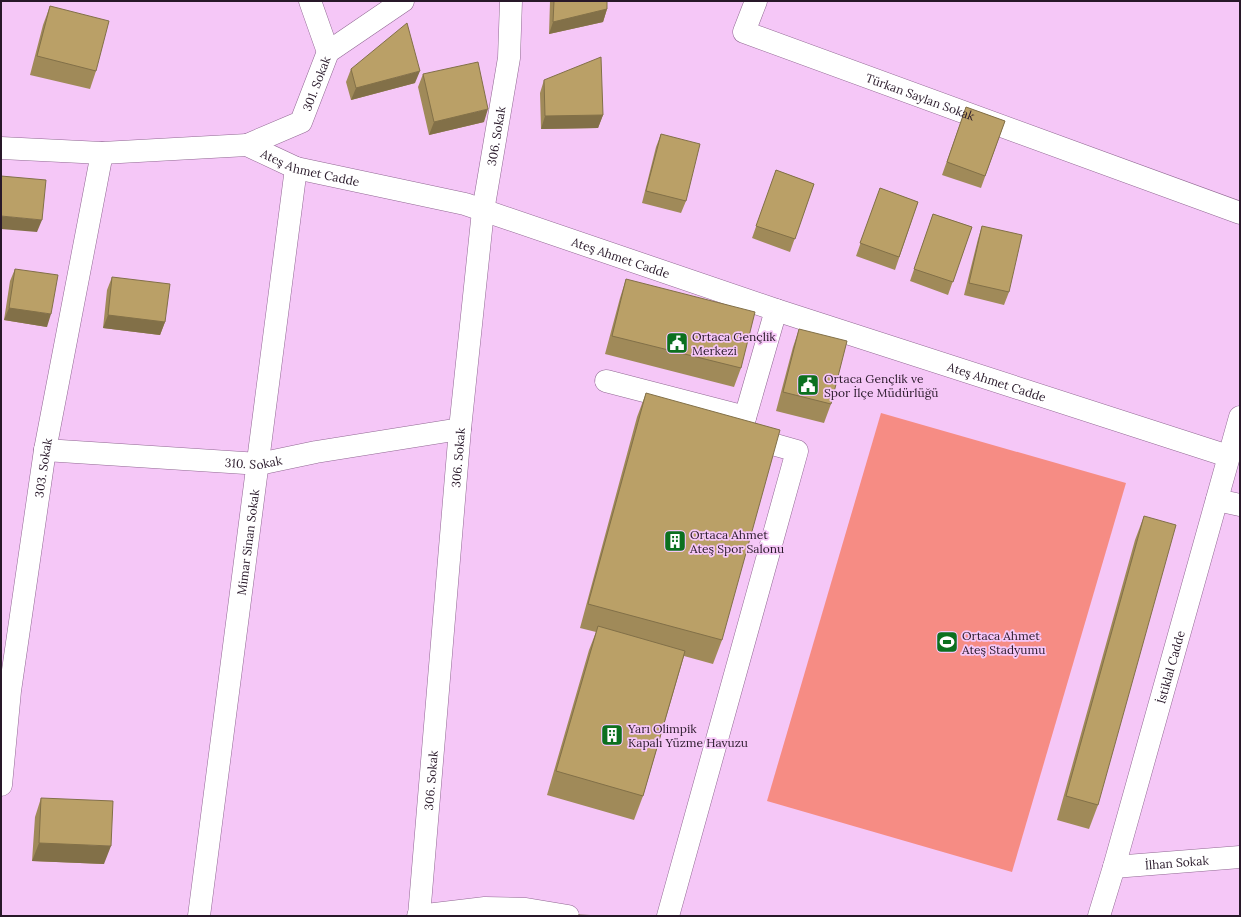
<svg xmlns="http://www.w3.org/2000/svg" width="1241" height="917" font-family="Lora,serif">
<rect width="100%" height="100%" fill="#f5c7f7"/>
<path fill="#f68c84" d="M 881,413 L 1126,483 L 1012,872 L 767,801 Z"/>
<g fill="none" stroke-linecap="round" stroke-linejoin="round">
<g stroke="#916893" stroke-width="23">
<g id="minor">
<path d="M 310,1 L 328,52"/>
<path id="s1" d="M 756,1 L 744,32 L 1240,213"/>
<path id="s2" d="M 247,145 L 301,122 L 328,52 L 403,1"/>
<path id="s3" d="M 1,148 L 102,153 L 247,145 L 296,168 L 465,204 L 776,310 L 1228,456"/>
<path d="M 606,381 L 745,417"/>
<path id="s4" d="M 45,450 L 259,464 L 316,452 L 460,429"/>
<path d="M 1217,500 L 1240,505"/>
<path id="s5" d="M 1,785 L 10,691 L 45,450 L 102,153"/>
<path id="s6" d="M 1114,867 L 1240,857"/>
<path id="s7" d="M 199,916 L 296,168"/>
<path d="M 418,916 L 485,908 L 526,909 L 568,916"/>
<path id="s8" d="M 419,916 L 460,429 L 483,211 L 509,58 L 511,1"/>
<path d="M 668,916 L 797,451 L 740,435 L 776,310"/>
<path id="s9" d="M 1099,916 L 1114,867 L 1240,417"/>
</g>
</g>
<use href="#minor" stroke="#fff" stroke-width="22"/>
</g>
<path fill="#a08a59" d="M 550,1 L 607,1 L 607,9 L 603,22 L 549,34 Z
M 50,6 L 96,71 L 90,89 L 30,75 L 43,25 Z
M 351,69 L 415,83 L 351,100 L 346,82 Z
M 423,74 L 484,122 L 429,135 L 418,87 Z
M 544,80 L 603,115 L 598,128 L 541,129 L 540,93 Z
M 966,107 L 1005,121 L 981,188 L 942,175 Z
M 661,134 L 686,201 L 681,213 L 642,203 L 656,147 Z
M 776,170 L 814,184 L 790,252 L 752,238 Z
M 880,188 L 918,202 L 895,270 L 856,256 Z
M 933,214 L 972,227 L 948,295 L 910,281 Z
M 982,226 L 1009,292 L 1004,305 L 964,295 L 978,239 Z
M 15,269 L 47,327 L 4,320 L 10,281 Z
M 112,277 L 165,322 L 160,335 L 103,328 L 107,290 Z
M 626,279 L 741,368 L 734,387 L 605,354 L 620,298 Z
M 799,329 L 831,404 L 824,423 L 776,411 L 793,347 Z
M 646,393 L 722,640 L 713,664 L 684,656 L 643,796 L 634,820 L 547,795 L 589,650 L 596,632 L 580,628 L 637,417 Z
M 1144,516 L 1098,805 L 1089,829 L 1057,820 L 1135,540 Z
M 41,798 L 104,864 L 32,861 L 35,817 Z"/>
<path fill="#827048" d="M 607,9 L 603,22 L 549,34 L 553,22 Z
M 420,71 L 415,83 L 351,100 L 356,88 Z
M 488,109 L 484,122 L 429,135 L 434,122 Z
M 603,115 L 598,128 L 541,129 L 545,116 Z
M 1,216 L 42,220 L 37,232 L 1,229 Z
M 9,308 L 51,314 L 47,327 L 4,320 Z
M 108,315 L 165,322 L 160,335 L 103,328 Z
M 39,843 L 111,846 L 104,864 L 32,861 Z"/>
<path fill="#baa067" stroke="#827048" d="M 554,1 L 607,1 L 607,9 L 553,22 Z
M 50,6 L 109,21 L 96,71 L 37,56 Z
M 407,23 L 420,71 L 356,88 L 351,69 Z
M 601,57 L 603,115 L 545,116 L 544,80 Z
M 478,62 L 488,109 L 434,122 L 423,74 Z
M 966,107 L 1005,121 L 985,176 L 947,162 Z
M 661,134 L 700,144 L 686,201 L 646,191 Z
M 776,170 L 814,184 L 795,239 L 756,226 Z
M 1,176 L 46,180 L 42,220 L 1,216 Z
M 880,188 L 918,202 L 899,257 L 860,243 Z
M 933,214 L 972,227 L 953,282 L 914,269 Z
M 982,226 L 1022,235 L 1009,292 L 969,283 Z
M 15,269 L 58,275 L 51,314 L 9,308 Z
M 112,277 L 170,284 L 165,322 L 108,315 Z
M 626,279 L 755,312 L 741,368 L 612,336 Z
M 799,329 L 847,341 L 831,404 L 783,392 Z
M 646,393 L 780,430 L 722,640 L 588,604 Z
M 1144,516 L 1176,525 L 1098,805 L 1066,796 Z
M 598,626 L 685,651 L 643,796 L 556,771 Z
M 41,798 L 113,801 L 111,846 L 39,843 Z
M 578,915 L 603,916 L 578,916 Z"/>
<defs>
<g id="civic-square" transform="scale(1.15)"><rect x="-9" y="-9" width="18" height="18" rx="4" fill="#0b701f" stroke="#f5c7f7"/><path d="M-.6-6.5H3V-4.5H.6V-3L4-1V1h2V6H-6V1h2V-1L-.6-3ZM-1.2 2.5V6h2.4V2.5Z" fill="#fff"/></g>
<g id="building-square" transform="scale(1.15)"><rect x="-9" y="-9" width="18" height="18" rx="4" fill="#0b701f" stroke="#f5c7f7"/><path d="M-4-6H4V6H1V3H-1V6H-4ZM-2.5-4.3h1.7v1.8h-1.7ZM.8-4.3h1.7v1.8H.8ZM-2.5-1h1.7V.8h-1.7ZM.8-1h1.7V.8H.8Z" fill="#fff"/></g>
<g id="stadium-square" transform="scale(1.15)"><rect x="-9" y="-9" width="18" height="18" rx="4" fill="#0b701f" stroke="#f5c7f7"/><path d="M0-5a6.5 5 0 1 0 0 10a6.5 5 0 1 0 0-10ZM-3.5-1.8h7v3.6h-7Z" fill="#fff"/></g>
</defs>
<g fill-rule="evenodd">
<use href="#civic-square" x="677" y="343"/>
<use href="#civic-square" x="808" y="385"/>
<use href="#building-square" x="675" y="541"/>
<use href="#stadium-square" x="947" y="642"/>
<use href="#building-square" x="612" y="735"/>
</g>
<g text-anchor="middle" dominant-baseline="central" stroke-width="3.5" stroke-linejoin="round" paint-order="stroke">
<g font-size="12" fill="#281829" stroke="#f5c7f7">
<text stroke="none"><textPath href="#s2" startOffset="100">301. Sokak</textPath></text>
<text stroke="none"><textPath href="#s1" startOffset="221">Türkan Saylan Sokak</textPath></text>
<text stroke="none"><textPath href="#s8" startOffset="784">306. Sokak</textPath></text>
<text stroke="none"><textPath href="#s3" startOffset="314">Ateş Ahmet Cadde</textPath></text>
<text stroke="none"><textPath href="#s3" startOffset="638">Ateş Ahmet Cadde</textPath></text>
<text stroke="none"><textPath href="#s3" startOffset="1034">Ateş Ahmet Cadde</textPath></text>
<text stroke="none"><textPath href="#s8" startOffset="460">306. Sokak</textPath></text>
<text stroke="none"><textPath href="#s4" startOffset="209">310. Sokak</textPath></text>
<text stroke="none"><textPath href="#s5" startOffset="320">303. Sokak</textPath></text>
<text stroke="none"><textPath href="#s7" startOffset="377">Mimar Sinan Sokak</textPath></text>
<text stroke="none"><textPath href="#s9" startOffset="259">İstiklal Cadde</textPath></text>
<text stroke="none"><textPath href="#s8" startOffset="136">306. Sokak</textPath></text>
<text stroke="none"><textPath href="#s6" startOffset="63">İlhan Sokak</textPath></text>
</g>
<g font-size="12" fill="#281829" stroke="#f5c7f7" text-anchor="start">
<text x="692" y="336">Ortaca Gençlik<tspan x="692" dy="14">Merkezi</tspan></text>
<text x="824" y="378">Ortaca Gençlik ve<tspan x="824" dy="14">Spor İlçe Müdürlüğü</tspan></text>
<text x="690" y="534">Ortaca Ahmet<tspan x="690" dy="14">Ateş Spor Salonu</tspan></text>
<text x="962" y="635">Ortaca Ahmet<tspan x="962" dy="14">Ateş Stadyumu</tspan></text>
<text x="628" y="728">Yarı Olimpik<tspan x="628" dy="14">Kapalı Yüzme Havuzu</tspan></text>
</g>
</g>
<rect width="1241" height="917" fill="none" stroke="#281829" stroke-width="4"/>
</svg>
